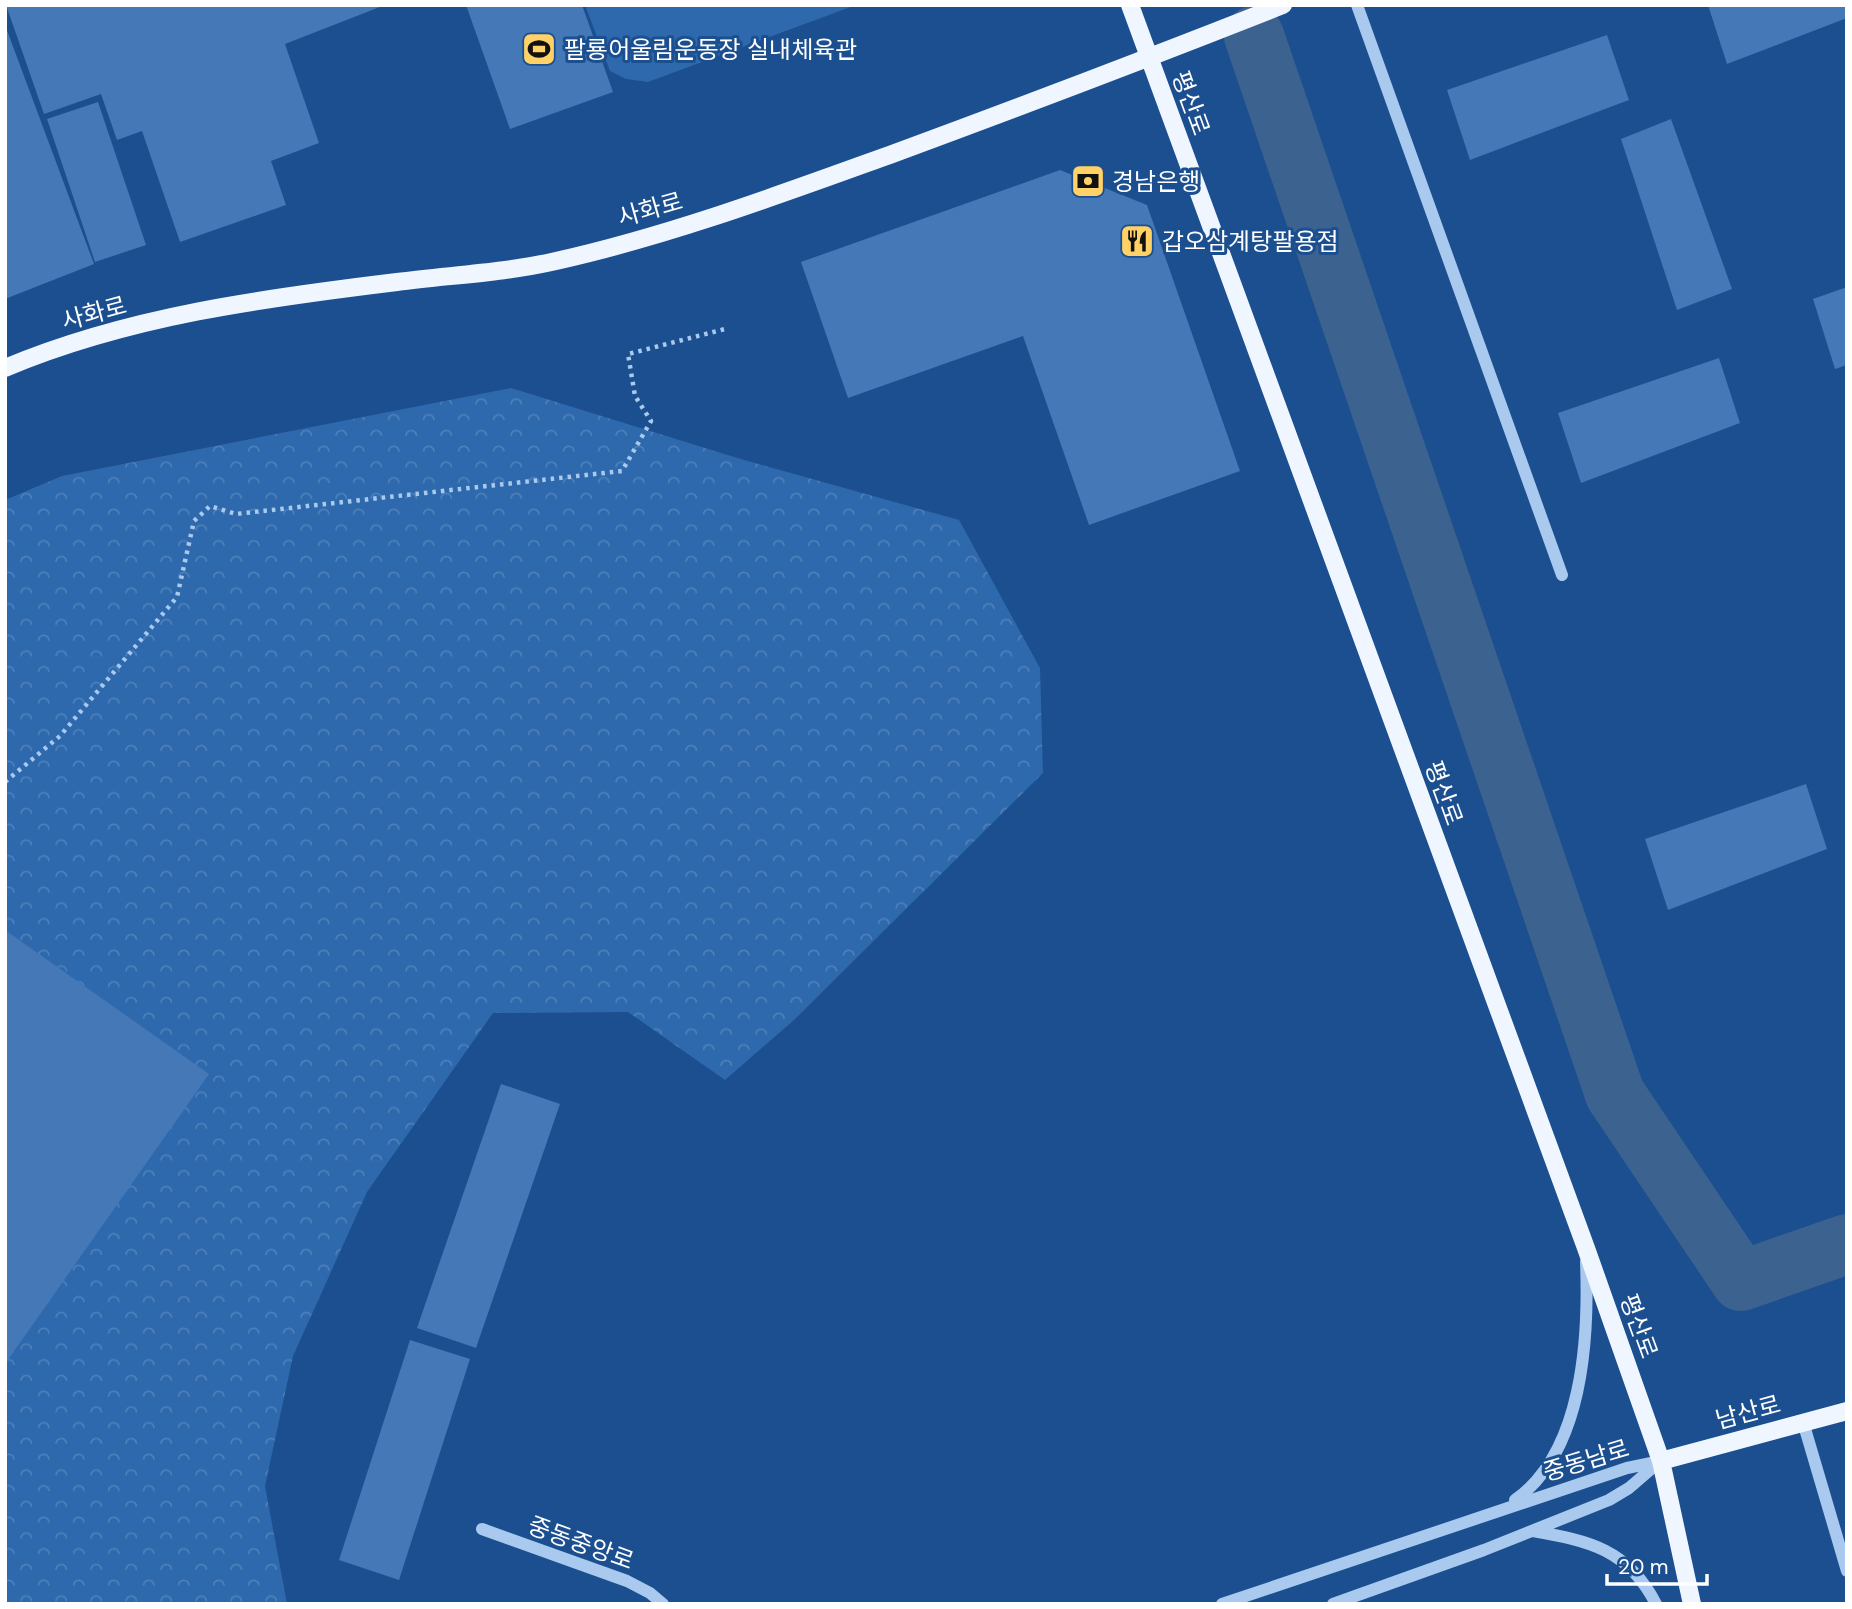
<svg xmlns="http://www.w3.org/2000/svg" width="1852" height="1609" font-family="'DM Sans','Noto Sans KR',sans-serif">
<defs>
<pattern id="forest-crowns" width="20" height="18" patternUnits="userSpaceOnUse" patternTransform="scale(1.75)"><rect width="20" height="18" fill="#2e69ad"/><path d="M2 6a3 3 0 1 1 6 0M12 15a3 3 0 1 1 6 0" fill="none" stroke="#4d80b9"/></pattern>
</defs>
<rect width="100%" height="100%" fill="#1b4f8f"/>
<path fill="url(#forest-crowns)" d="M 511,388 L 744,460 L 959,520 L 1040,668 L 1043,773 L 794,1020 L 725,1080 L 628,1012 L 493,1013 L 367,1192 L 293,1356 L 265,1486 L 287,1604 L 5,1604 L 5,500 L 62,476 Z"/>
<path fill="#2e69ad" d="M 585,5 L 856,5 L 648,82 L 626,79 L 610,71 Z"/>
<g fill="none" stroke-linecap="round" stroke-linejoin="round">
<path stroke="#3c6290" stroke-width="60" d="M 1254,36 L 1615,1094 L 1741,1281 L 1847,1244"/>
</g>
<path fill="#4478b7" d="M 6,5 L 385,5 L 285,44 L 319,143 L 271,161 L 286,205 L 180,242 L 142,131 L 117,140 L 101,94 L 44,114 Z
M 466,5 L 582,5 L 613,92 L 510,129 Z
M 1708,5 L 1847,5 L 1847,18 L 1727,64 Z
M 5,25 L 94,264 L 5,299 Z
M 1607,35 L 1629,100 L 1470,160 L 1447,90 Z
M 98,102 L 146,245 L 95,262 L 47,119 Z
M 1671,119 L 1732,289 L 1677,310 L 1621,139 Z
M 1060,170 L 1147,205 L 1240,471 L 1089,525 L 1023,336 L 848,398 L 801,262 Z
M 1847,287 L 1847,365 L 1835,369 L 1813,299 Z
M 1719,358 L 1740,423 L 1581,483 L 1558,413 Z
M 1806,784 L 1827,849 L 1668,910 L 1645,839 Z
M 5,930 L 209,1074 L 5,1364 Z
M 501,1084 L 560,1104 L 476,1348 L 417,1328 Z
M 410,1340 L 470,1359 L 399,1580 L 339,1560 Z"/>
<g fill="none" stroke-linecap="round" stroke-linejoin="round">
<path stroke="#a9c9ee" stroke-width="4.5" stroke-dasharray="3.5 5" stroke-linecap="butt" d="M 5,782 L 60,736 L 177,597 L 194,521 L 210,506 L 236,514 L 622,471 L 651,421 L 635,396 L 628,354 L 725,329"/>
<path stroke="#a9c9ee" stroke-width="12" d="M 1357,5 L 1562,575
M 1803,1422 L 1847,1571
M 1515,1500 C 1583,1452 1589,1338 1586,1262
M 482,1529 L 627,1581 L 650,1593 L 663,1604
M 1533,1531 C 1589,1541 1628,1549 1656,1604
M 1222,1604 L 1627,1468 L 1661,1461
M 1333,1604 L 1484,1550 L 1609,1500 L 1629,1488 L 1658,1463"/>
<path stroke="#f0f6ff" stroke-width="18" d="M 1130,5 L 1586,1248 L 1661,1461 L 1692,1604
M 5,368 C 128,316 265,298 397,282 C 450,275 504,273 556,261 C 672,235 784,193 895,153 C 1025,105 1154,56 1283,5
M 1661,1461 L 1847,1411"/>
</g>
<defs>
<g id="stadium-square" transform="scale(1.75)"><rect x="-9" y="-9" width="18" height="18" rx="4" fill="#ffd166" stroke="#1b4f8f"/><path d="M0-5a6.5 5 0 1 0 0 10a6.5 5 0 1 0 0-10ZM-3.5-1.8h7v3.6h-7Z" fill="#111"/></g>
<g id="bank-square" transform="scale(1.75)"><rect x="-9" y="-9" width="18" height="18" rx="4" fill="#ffd166" stroke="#1b4f8f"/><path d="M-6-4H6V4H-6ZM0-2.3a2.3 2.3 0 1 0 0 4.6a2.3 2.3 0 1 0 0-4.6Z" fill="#111"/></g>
<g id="restaurant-square" transform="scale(1.75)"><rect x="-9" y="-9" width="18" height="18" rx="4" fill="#ffd166" stroke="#1b4f8f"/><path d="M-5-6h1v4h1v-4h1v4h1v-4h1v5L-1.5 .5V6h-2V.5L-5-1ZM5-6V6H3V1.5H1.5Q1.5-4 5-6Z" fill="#111"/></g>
</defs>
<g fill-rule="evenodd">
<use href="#stadium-square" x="539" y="49"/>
<use href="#bank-square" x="1088" y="181"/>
<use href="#restaurant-square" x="1137" y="241"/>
</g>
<g text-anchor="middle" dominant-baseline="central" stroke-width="6" stroke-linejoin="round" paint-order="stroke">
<g font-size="24" fill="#fff" stroke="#1b4f8f" text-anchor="start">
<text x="564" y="49">팔룡어울림운동장 실내체육관</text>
<text x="1112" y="181">경남은행</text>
<text x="1162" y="241">갑오삼계탕팔용점</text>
</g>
<g font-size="24" fill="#fff" stroke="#1b4f8f">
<text transform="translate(1191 103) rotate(70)">평산로</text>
<text transform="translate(650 209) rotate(-16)">사화로</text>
<text transform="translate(94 313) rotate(-15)">사화로</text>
<text transform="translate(1444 793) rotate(70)">평산로</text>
<text transform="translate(1639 1326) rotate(70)">평산로</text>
<text transform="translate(1748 1412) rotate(-15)">남산로</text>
<text transform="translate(1586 1460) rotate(-17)">중동남로</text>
<text transform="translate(581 1543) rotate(20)">중동중앙로</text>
</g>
</g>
<rect width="1852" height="1609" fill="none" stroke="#ffffff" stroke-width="14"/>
<path d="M1607 1574v10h100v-10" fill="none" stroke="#ffffff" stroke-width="3.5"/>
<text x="1618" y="1574" font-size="21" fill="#ffffff" stroke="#1b4f8f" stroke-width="5" paint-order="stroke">20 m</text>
</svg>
